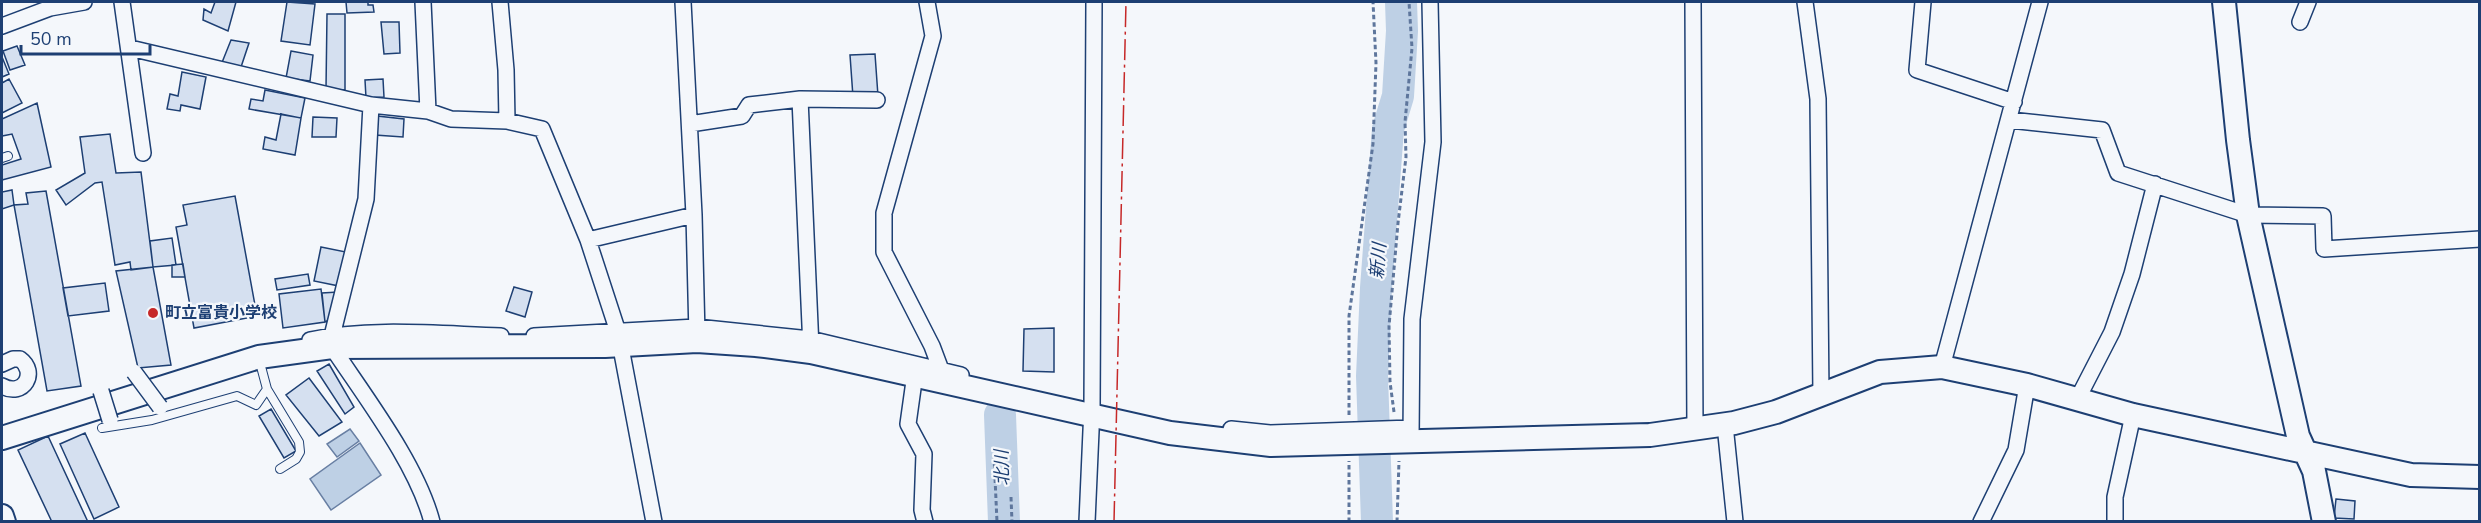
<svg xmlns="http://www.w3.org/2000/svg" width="2481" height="523" font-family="'Nunito Sans','Noto Sans JP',sans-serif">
<rect width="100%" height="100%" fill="#f4f7fb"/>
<path fill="#bed0e5" stroke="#687fa3" stroke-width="1.5" d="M 350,429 L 359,441 L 337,457 L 327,444 Z
M 360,443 L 381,475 L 331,510 L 310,479 Z"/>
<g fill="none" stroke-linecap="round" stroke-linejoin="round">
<path stroke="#bed0e5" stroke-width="32" d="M 1000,415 L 1004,522
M 1377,522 L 1372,376 L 1376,288 L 1388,129 L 1398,96 L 1402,31 L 1401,2"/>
</g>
<path fill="#d5e0f0" stroke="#1d3f73" stroke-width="1.5" d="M 215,2 L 236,2 L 228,31 L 203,20 L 204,9 L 211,13 Z
M 287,2 L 315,4 L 310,45 L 281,41 Z
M 346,2 L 368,2 L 368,5 L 373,5 L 374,12 L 347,13 Z
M 327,14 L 345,14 L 345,90 L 326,89 Z
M 381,22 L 399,22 L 400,53 L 384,54 Z
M 231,40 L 249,43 L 240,70 L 221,65 Z
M 17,46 L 25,65 L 10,70 L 3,51 Z
M 291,51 L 313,55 L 310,81 L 286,78 Z
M 875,54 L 878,96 L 853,97 L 850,55 Z
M 2,57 L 9,74 L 2,77 Z
M 182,72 L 206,77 L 200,109 L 181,105 L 180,111 L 167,109 L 170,94 L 178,96 Z
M 9,79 L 22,103 L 2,113 L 2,83 Z
M 383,79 L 384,97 L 366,98 L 365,80 Z
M 265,90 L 305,98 L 301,118 L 249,109 L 251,99 L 263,101 Z
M 37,103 L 51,167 L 2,180 L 2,165 L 21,159 L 12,134 L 2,136 L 2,119 Z
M 281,114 L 301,118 L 295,155 L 263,149 L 265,137 L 276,140 Z
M 377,116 L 404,119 L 403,137 L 375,135 Z
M 313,117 L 337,118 L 336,137 L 312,137 Z
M 110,134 L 116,173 L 141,172 L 153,267 L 131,270 L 130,262 L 115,265 L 102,182 L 95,183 L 66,205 L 56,190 L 85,173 L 80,137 Z
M 12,190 L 14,205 L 2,209 L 2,192 Z
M 46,191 L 81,386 L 47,391 L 14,205 L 28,204 L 26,193 Z
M 235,196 L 257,316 L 194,328 L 176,227 L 187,225 L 183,205 Z
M 172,238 L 176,265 L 153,267 L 150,241 Z
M 321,247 L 346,252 L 339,286 L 314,281 Z
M 183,264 L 185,277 L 172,277 L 172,265 Z
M 153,267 L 171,365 L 138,368 L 116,271 Z
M 308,274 L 310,285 L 277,290 L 275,279 Z
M 105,283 L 109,311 L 68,316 L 63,288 Z
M 514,287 L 532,292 L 525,317 L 506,311 Z
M 321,289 L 325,322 L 283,328 L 279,294 Z
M 338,292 L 331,319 L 325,322 L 322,293 Z
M 1054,328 L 1054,372 L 1023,371 L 1024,329 Z
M 329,364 L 354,407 L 345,414 L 317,371 Z
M 309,378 L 342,422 L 319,436 L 286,395 Z
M 271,409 L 296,451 L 284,458 L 259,416 Z
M 85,433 L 119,507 L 94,519 L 60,444 Z
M 48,436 L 88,522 L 52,522 L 18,450 Z
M 2336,499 L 2355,501 L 2354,519 L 2334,518 Z"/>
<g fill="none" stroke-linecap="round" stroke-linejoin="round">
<g stroke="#1d3f73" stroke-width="10">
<path id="lane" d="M 2,158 L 8,156
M 259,359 L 267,389 L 299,442 L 300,452 L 296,459 L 280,469
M 102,428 L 152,420 L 237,396 L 256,405 L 267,389"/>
</g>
<g stroke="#1d3f73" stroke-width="18">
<path id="street" d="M 122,2 L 143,153
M 423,2 L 428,111
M 500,2 L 506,70 L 507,121
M 683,2 L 694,215 L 697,335
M 927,2 L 933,36 L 884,213 L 884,252 L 932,346 L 941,370 L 940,377
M 1693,2 L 1695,430
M 1805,2 L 1818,99 L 1821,395
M 1923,2 L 1917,70 L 2014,102
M 2300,22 L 2308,2
M 2,26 L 50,8 L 84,2
M 130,48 L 371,105 L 428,111 L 451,119 L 507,121 L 542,129 L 588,240 L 618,332 L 654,522
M 800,99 L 811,348
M 371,105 L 366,199 L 332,336 L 332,347 C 365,397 417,464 432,522
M 2010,120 L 2102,130 L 2118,173 L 2248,215 L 2323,216 L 2324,249 L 2480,239
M 690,124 L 742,116 L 749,105 L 800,99 L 877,100
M 588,240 L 694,215
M 534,336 L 696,327 L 810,339 L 961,375
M 310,340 C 371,327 438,334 501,336
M 2,364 L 13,359 L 20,359 C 38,372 24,398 2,386
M 1942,367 L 2040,2
M 915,374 L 908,424 L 924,454 L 922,510 L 925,522
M 2077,400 L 2112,332 L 2132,274 L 2155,184
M 1725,425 L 1735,522
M 1231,429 L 1270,433 L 1411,428
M 1411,438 L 1412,319 L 1433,142 L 1430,2
M 1087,522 L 1092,408 L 1094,2
M 1981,522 L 2016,450 L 2027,385
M 2115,522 L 2115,497 L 2133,415"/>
</g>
<g stroke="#1d3f73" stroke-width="26">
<path id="secondary" d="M 2224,2 L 2238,140 L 2248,215 L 2298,436 L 2314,471 L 2324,522
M 2,438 L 259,357 L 332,347 L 605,346 L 697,341 L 756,345 L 811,352 L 1170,433 L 1271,445 L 1650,435 L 1734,423 L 1776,412 L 1880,372 L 1942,367 L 2027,385 L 2133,415 L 2411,475 L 2480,477
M 2,516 L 4,522"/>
</g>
<path stroke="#5e769c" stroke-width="3" stroke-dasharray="4.5 3" stroke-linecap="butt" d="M 1394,412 L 1390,382 L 1389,326 L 1398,223 L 1406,157 L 1405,122 L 1412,48 L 1409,2
M 1349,415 L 1349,316 L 1373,144 L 1376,63 L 1373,2
M 994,456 L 997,522
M 1011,497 L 1012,522
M 1349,522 L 1349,461
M 1397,522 L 1399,461"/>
<use href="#lane" stroke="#f4f7fb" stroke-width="8"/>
<use href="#street" stroke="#f4f7fb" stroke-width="15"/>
<use href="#secondary" stroke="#f4f7fb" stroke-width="22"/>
<g stroke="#1d3f73" stroke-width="18" stroke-linecap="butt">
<path id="street-bridge" d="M 134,372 L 160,407
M 101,391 L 110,420"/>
</g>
<use href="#street-bridge" stroke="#f4f7fb" stroke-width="15"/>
<path stroke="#c62828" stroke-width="1.5" stroke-dasharray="21 4.5 3 4.5" stroke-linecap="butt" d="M 1114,522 L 1126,2"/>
</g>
<circle fill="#c62828" stroke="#f4f7fb" stroke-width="2" cx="153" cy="313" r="6"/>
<g text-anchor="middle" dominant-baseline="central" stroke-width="4.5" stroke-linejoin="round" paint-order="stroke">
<g font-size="16" font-weight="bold" fill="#1d3f73" stroke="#f4f7fb" text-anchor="start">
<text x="165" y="313">町立富貴小学校</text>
</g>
<g font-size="18" font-style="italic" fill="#1d3f73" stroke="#f4f7fb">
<text transform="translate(1378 261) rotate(-85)">新川</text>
<text transform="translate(1002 468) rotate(-92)">北川</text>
</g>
</g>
<rect width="2481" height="523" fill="none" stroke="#1d3f73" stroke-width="6"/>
<path d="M21 45v9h129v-9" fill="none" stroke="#1d3f73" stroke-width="3"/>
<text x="30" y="45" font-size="18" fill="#1d3f73" stroke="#f4f7fb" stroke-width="4.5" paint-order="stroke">50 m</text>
</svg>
